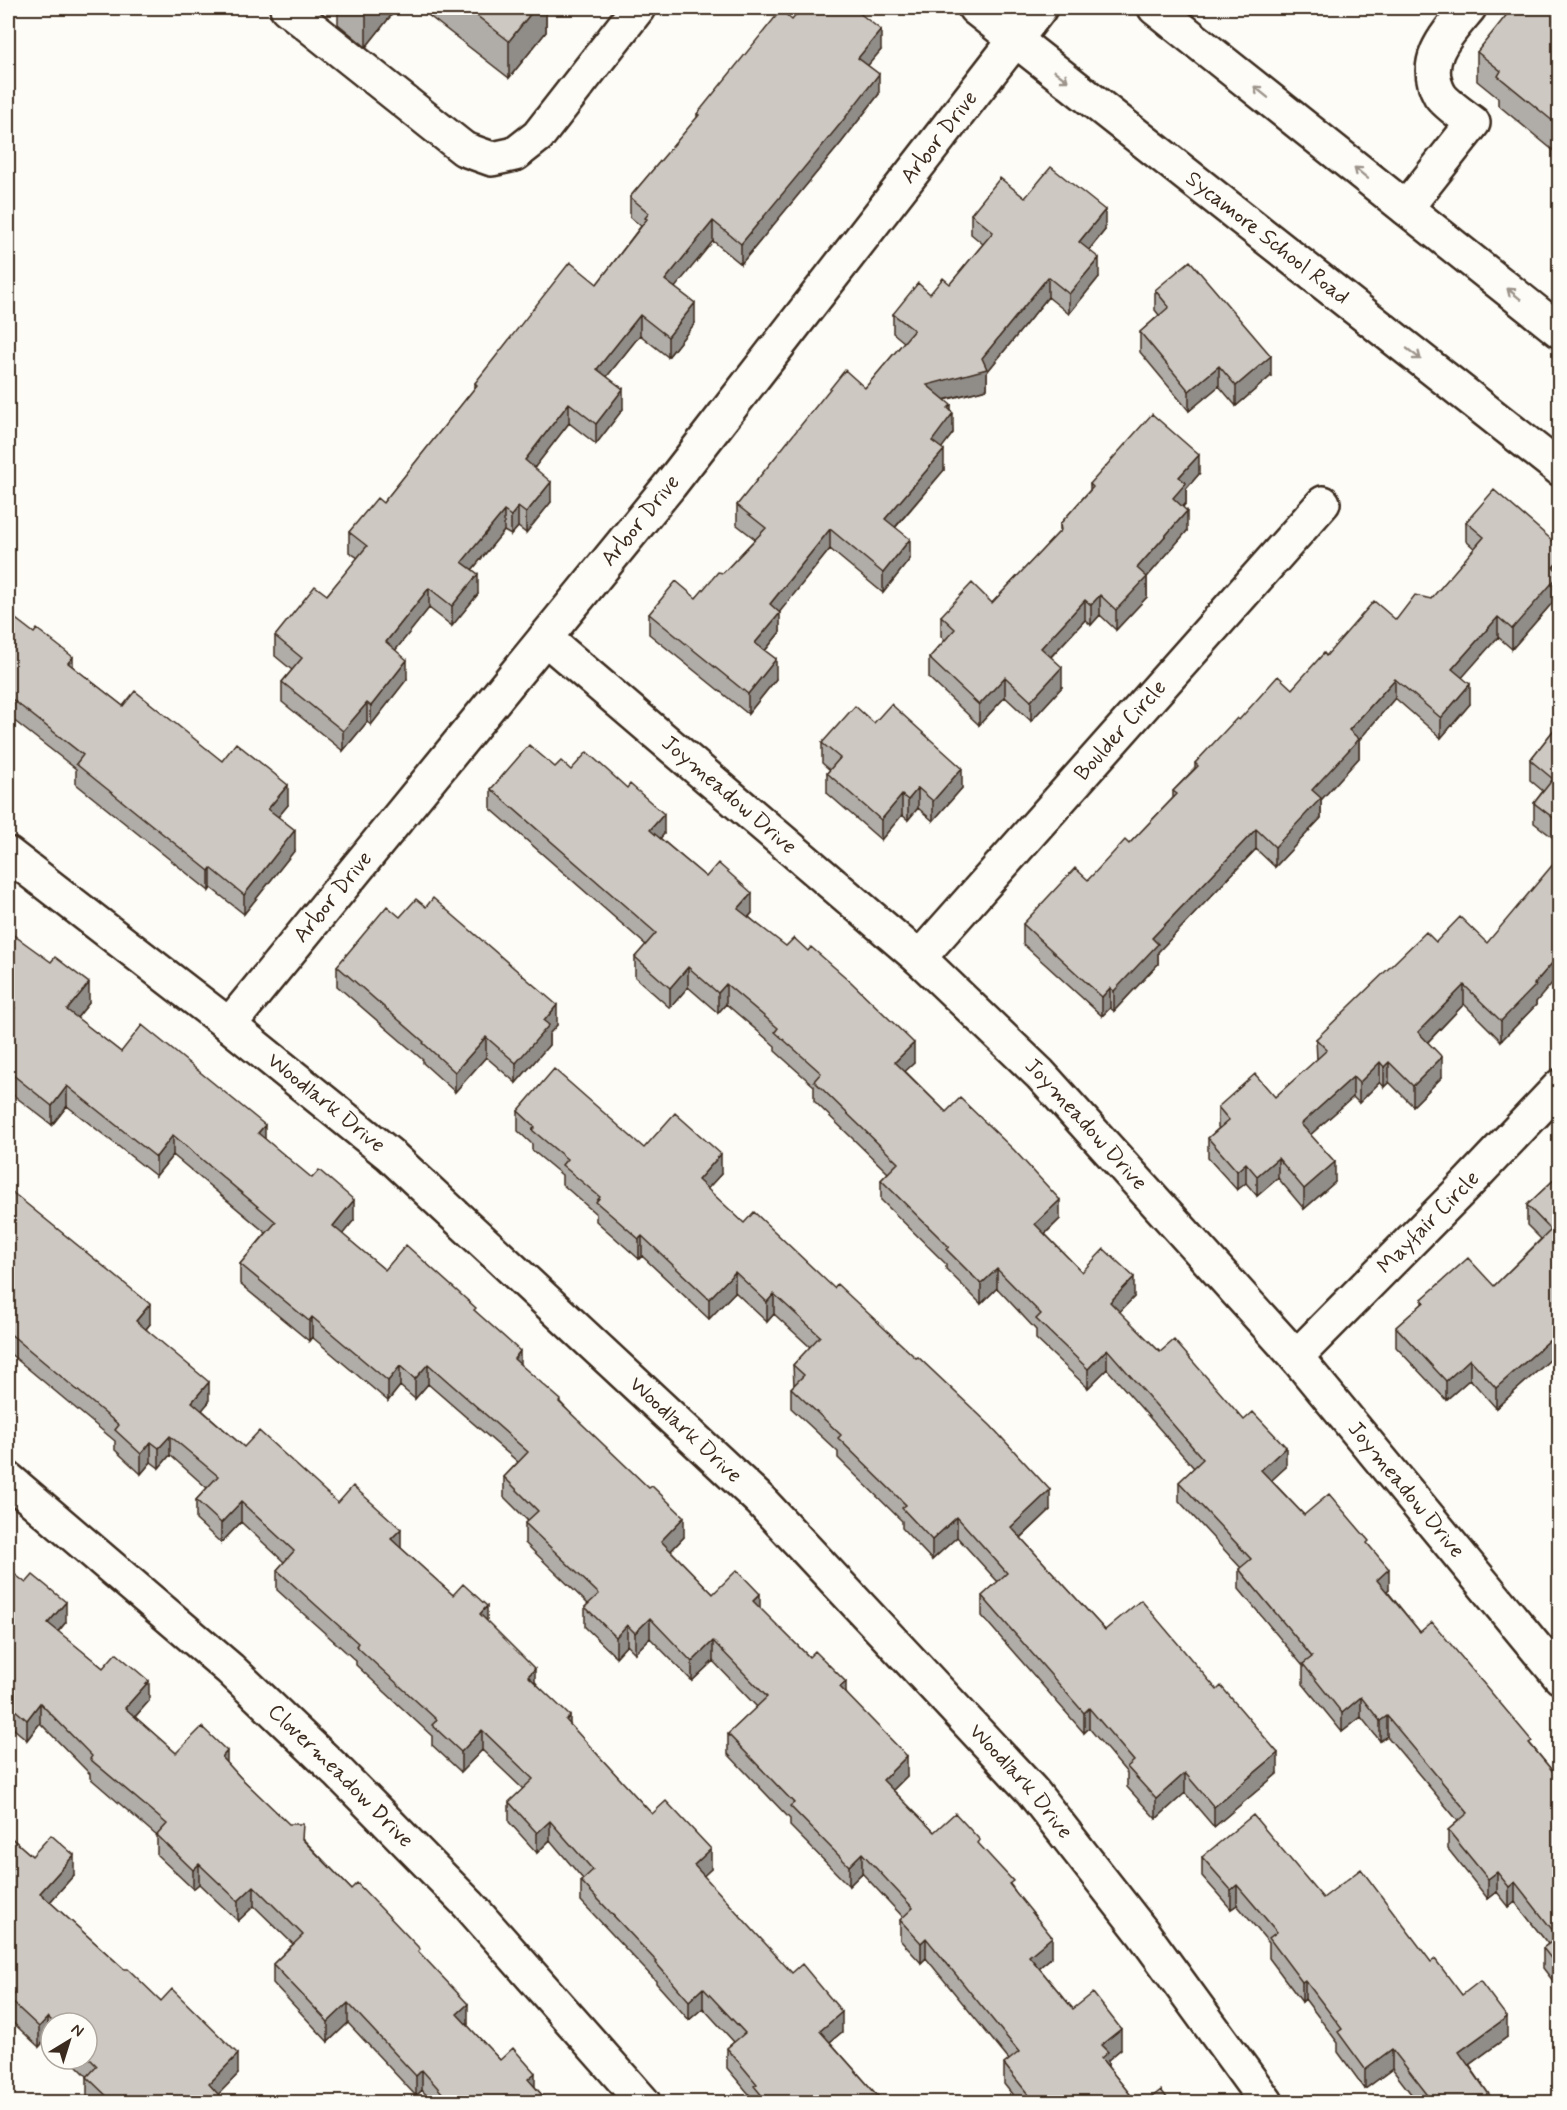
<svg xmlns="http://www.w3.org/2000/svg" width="1567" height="2110" font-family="Mynerve,sans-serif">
<rect width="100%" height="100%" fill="#fdfcf7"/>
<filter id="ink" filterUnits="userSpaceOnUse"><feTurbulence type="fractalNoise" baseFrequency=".0167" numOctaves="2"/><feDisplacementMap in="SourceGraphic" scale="12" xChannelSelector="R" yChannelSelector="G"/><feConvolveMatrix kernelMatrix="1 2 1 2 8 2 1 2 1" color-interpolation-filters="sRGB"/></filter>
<g filter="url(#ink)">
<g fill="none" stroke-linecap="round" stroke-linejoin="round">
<g stroke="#3b2a1e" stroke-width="38">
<g id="minor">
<path d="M 287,8 L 464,149 L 492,159 L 515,154 L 538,136 L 638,8"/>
<path d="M 1406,208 L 1473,123 C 1464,116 1446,104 1440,95 C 1420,60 1448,33 1469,8"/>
<path id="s1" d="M 545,638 L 919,958 L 1040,1074 L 1296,1357 L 1560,1677"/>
<path id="s2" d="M 8,854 L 229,1025 L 390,1155 L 760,1500 L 1032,1791 L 1143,1933 L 1266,2102"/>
<path id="s3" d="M 919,958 L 1323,503"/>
<path id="s4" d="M 229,1025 L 670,485 L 1040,8"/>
<path id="s5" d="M 1296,1357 L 1467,1184 L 1560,1086"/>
<path id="s6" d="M 8,1479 L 230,1669 L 338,1772 L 469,1905 L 643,2102"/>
</g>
</g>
<g stroke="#3b2a1e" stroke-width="38">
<g id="major">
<path id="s7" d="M 975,8 L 1560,469"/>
<path d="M 1155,8 L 1560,331"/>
</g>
</g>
<use href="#minor" stroke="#fdfcf7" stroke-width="33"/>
<use href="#major" stroke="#fdfcf7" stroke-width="33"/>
</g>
<path fill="#b0aca7" stroke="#3b2a1e" stroke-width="1.5" d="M 338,8 L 397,8 L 366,47 L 338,24 Z
M 419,8 L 546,8 L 546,32 L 509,78 Z
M 1560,8 L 1560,156 L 1498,105 L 1498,98 L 1477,81 L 1477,52 Z
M 792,20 L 881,50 L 868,65 L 879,94 L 841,143 L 741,264 L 713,241 L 675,287 L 695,323 L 668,357 L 640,335 L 607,376 L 623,409 L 596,444 L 569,423 L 534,468 L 551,502 L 526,533 L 518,527 L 511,535 L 504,531 L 472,570 L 478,594 L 452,626 L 429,608 L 395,650 L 407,679 L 371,725 L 367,722 L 343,751 L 282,702 L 282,682 L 292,670 L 275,656 L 275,636 L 327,595 L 358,558 L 349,552 L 349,532 L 383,503 L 475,388 L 475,383 L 597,284 L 641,226 L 630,217 L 630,197 L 697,118 L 697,114 Z
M 1025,198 L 1105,230 L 1089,250 L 1099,277 L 1069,314 L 1048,297 L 987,372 L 987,389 L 945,400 L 951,411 L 953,433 L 941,448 L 944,470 L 895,528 L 910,559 L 883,593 L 830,549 L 779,612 L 780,632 L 765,651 L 776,679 L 748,714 L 649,634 L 649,614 L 696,598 L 723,573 L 755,539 L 737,525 L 737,505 L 865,388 L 904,342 L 893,333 L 893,314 L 930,294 L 950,284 L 983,244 L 971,234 L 971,214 Z
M 1155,290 L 1271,376 L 1236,406 L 1219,386 L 1189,411 L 1140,352 L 1140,332 L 1159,315 L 1155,310 Z
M 1199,474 L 1186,489 L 1186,503 L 1183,507 L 1187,531 L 1147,577 L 1147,597 L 1116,630 L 1100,615 L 1091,625 L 1085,620 L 1051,657 L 1062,687 L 1031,721 L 1005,697 L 979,725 L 929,678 L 929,658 L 945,640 L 941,636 L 941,616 L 992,603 L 1060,531 L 1060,524 L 1090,490 L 1090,484 Z
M 1466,522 L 1560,547 L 1560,594 L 1512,649 L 1498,637 L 1462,677 L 1470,704 L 1441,738 L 1395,698 L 1359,740 L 1359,758 L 1321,800 L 1321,818 L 1275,867 L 1256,849 L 1158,952 L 1158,964 L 1114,1011 L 1110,1008 L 1102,1016 L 1023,944 L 1023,924 L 1088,880 L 1129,844 L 1173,798 L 1173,791 L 1195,768 L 1195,763 L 1239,720 L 1292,689 L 1326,656 L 1396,620 L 1431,599 L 1475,549 L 1466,541 Z
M 8,613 L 73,667 L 123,706 L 222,761 L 288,805 L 278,817 L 295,850 L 244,914 L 211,888 L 209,891 L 76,784 L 76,769 L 8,716 Z
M 1560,722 L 1560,843 L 1534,823 L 1534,803 L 1543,791 L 1530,780 L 1530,760 Z
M 874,723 L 962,788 L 933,821 L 918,808 L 908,820 L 902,815 L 881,840 L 827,793 L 827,773 L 830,770 L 822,763 L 822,743 Z
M 555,767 L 571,770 L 627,788 L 664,834 L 660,838 L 706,877 L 752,913 L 749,917 L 914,1063 L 905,1071 L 946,1112 L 1060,1219 L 1045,1234 L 1082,1272 L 1134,1297 L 1119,1312 L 1160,1352 L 1286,1467 L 1271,1480 L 1304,1515 L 1369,1545 L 1389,1589 L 1387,1591 L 1420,1632 L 1532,1746 L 1560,1780 L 1560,1990 L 1543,1968 L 1543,1948 L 1548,1944 L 1515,1902 L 1509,1907 L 1497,1892 L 1488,1899 L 1448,1849 L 1448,1830 L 1458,1821 L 1387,1736 L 1380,1741 L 1361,1717 L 1342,1732 L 1303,1684 L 1303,1666 L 1239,1589 L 1239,1569 L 1241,1568 L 1179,1501 L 1179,1482 L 1194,1468 L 1107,1369 L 1088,1388 L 1036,1339 L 1036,1330 L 997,1288 L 981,1304 L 946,1269 L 946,1264 L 881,1200 L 881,1180 L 888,1173 L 814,1101 L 814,1086 L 775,1051 L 775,1046 L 726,1004 L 718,1013 L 688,987 L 670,1008 L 635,977 L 635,957 L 646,945 L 491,809 L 491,789 Z
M 400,917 L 557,1025 L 549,1034 L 549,1045 L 516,1083 L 486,1057 L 455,1092 L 423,1063 L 423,1060 L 337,986 L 337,966 Z
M 8,931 L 89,1003 L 77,1018 L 121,1052 L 265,1139 L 354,1220 L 342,1234 L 385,1270 L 476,1312 L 520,1365 L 561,1403 L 684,1537 L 671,1551 L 713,1594 L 760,1609 L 846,1693 L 907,1776 L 893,1790 L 934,1832 L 980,1846 L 1013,1888 L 1052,1957 L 1039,1968 L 1073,2009 L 1121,2049 L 1108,2060 L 1108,2067 L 1137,2103 L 1019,2103 L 1004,2084 L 1004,2064 L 1009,2060 L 926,1958 L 921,1963 L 900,1940 L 900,1920 L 903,1917 L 862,1873 L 849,1886 L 790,1826 L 790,1819 L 728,1754 L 728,1734 L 757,1707 L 713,1661 L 692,1681 L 650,1638 L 635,1653 L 627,1645 L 616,1657 L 585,1627 L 585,1607 L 588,1604 L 525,1543 L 525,1523 L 528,1521 L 504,1497 L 504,1477 L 518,1462 L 428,1384 L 415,1399 L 400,1386 L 388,1401 L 312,1337 L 309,1341 L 240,1284 L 240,1264 L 266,1233 L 173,1155 L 156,1176 L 67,1106 L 52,1125 L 8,1091 Z
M 1436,942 L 1536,1002 L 1536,1005 L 1501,1041 L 1464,1004 L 1428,1042 L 1442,1077 L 1413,1106 L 1389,1082 L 1384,1087 L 1380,1082 L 1359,1103 L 1353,1097 L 1310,1135 L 1335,1182 L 1304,1209 L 1278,1178 L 1257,1196 L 1246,1183 L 1237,1190 L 1208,1158 L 1208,1138 L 1219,1128 L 1218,1127 L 1218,1107 L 1275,1097 L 1317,1060 L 1316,1039 Z
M 518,1111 L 644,1148 L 721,1174 L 707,1189 L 1050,1510 L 1021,1538 L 1105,1630 L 1278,1773 L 1214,1827 L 1185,1793 L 1156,1819 L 1127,1787 L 1127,1773 L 1089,1728 L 1084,1733 L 982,1616 L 982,1596 L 998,1582 L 957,1537 L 932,1560 L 902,1528 L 902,1521 L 838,1458 L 838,1452 L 791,1408 L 791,1388 L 794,1385 L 793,1365 L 810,1347 L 774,1314 L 767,1322 L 735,1292 L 709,1319 L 642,1256 L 639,1259 L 596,1221 L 596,1214 L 562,1184 L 562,1175 L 532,1150 L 532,1144 L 518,1131 Z
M 1560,1174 L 1560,1351 L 1496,1408 L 1470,1379 L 1446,1400 L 1396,1347 L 1396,1327 L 1422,1304 L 1422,1299 L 1494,1286 L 1541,1239 L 1527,1225 L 1527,1205 Z
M 8,1198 L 150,1324 L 146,1329 L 209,1402 L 202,1410 L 244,1447 L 338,1503 L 401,1548 L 453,1595 L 487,1622 L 570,1725 L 652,1814 L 711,1869 L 703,1876 L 842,2032 L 830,2042 L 884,2103 L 754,2103 L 754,2100 L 727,2068 L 727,2048 L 734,2042 L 703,2008 L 689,2020 L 656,1983 L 656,1981 L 581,1901 L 581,1881 L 583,1879 L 550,1840 L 537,1853 L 509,1822 L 509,1802 L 523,1789 L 482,1750 L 461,1772 L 432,1745 L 432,1736 L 356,1665 L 356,1661 L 277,1590 L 277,1570 L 284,1562 L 241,1522 L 221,1543 L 196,1520 L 196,1500 L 207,1488 L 170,1455 L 159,1468 L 151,1462 L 141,1474 L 115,1450 L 115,1441 L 8,1352 Z
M 8,1569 L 66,1622 L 58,1632 L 103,1668 L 149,1701 L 135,1717 L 176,1753 L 227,1763 L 240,1777 L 303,1839 L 351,1889 L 420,1954 L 468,2024 L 467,2025 L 500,2060 L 535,2087 L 549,2103 L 433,2103 L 422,2090 L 416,2096 L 348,2023 L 328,2042 L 273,1983 L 273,1964 L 293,1944 L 254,1906 L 238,1921 L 199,1884 L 193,1889 L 157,1855 L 157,1836 L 90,1778 L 90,1774 L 40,1723 L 27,1740 L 8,1724 Z
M 8,1835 L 32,1856 L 74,1875 L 50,1902 L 124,1969 L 161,2001 L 238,2074 L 218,2094 L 226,2103 L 93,2103 L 87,2096 L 87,2076 L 70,2059 L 87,2059 L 87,2023 L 51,2023 L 51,2040 L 48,2037 L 39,2047 L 9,2019 L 9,2010 L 8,2009 Z
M 1202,1857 L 1323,1898 L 1431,1962 L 1462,1995 L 1507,2037 L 1469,2065 L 1495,2103 L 1418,2103 L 1392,2069 L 1365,2089 L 1338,2052 L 1338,2043 L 1305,1999 L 1302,2002 L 1269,1958 L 1269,1943 L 1237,1905 L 1231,1909 L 1202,1876 Z"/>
<path fill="#908c88" stroke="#3b2a1e" stroke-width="1.5" d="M 368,8 L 397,8 L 366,47 L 366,10 Z
M 535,8 L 546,8 L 546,32 L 509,78 L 509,41 Z
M 881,30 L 881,50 L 858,77 L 858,58 Z
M 879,74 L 879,94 L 841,143 L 741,264 L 741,244 Z
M 1105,210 L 1105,230 L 1079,262 L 1079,242 Z
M 713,221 L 713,241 L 665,300 L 665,280 Z
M 1099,258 L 1099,277 L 1069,314 L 1069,294 Z
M 1048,277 L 1048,297 L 987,372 L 987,389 L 927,404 L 927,385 L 982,358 Z
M 695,303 L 695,323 L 668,357 L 668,337 Z
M 640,315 L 640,335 L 597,389 L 597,369 Z
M 1271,356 L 1271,376 L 1236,406 L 1236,386 Z
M 1219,366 L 1219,386 L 1189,411 L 1189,391 Z
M 623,389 L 623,409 L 596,444 L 596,424 Z
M 569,403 L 569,423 L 525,480 L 525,460 Z
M 951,405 L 951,417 L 953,413 L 953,433 L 932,461 L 932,441 L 948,408 Z
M 944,450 L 944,470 L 885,539 L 885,519 Z
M 1199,455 L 1199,474 L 1186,489 L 1186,503 L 1173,518 L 1173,498 L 1179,477 Z
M 551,482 L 551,502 L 526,533 L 526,513 Z
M 518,507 L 518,527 L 511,535 L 511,516 Z
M 504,511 L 504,531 L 462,582 L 462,562 Z
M 1187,511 L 1187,531 L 1147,577 L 1147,597 L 1116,630 L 1116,610 L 1137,568 Z
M 830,529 L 830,549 L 770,624 L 770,604 Z
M 910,539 L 910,559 L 883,593 L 883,573 Z
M 1560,560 L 1560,594 L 1512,649 L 1512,629 L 1553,567 Z
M 478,574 L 478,594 L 452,626 L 452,606 Z
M 429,588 L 429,608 L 386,662 L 386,642 Z
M 1100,595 L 1100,615 L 1091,625 L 1091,605 Z
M 1085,600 L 1085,620 L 1041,667 L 1041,648 Z
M 780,613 L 780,632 L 755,663 L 755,643 Z
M 1498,617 L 1498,637 L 1452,689 L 1452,669 Z
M 73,657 L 73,676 L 68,663 Z
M 776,659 L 776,679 L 748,714 L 748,694 Z
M 407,660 L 407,679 L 371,725 L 371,706 Z
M 1062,667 L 1062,687 L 1031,721 L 1031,701 Z
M 1005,677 L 1005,697 L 979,725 L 979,705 Z
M 1395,679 L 1395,698 L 1359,740 L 1359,758 L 1321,800 L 1321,818 L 1275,867 L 1275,847 L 1349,730 Z
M 1470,684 L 1470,704 L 1441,738 L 1441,718 Z
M 367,703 L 367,722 L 343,751 L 343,731 Z
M 962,768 L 962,788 L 933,821 L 933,801 Z
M 288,785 L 288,805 L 268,829 L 268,809 Z
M 918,788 L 918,808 L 908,820 L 908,800 Z
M 902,795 L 902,815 L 881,840 L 881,820 Z
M 664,814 L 664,834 L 650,850 L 650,830 Z
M 1256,829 L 1256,849 L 1158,952 L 1158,964 L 1114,1011 L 1114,991 L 1152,938 Z
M 295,830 L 295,850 L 244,914 L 244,895 Z
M 211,868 L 211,888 L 209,891 L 209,871 Z
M 752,893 L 752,913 L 738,929 L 738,909 Z
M 1560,954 L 1560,974 L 1536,1002 L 1536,1005 L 1501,1041 L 1501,1021 L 1534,984 Z
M 688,967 L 688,987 L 670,1008 L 670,988 Z
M 89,983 L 89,1003 L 67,1030 L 67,1010 Z
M 726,984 L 726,1004 L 718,1013 L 718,993 Z
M 1464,985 L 1464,1004 L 1418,1052 L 1418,1032 Z
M 1110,988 L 1110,1008 L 1102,1016 L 1102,997 Z
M 557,1005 L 557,1025 L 549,1034 L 549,1045 L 516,1083 L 516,1063 L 544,1021 Z
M 486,1037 L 486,1057 L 455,1092 L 455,1072 Z
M 914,1043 L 914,1063 L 895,1081 L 895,1062 Z
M 1442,1057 L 1442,1077 L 1413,1106 L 1413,1086 Z
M 1380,1062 L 1380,1082 L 1359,1103 L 1359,1083 Z
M 1389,1062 L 1389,1082 L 1384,1087 L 1384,1067 Z
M 1353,1077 L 1353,1097 L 1301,1143 L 1301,1124 Z
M 67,1086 L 67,1106 L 52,1125 L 52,1106 Z
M 265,1125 L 265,1145 L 258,1133 Z
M 173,1135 L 173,1155 L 156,1176 L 156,1157 Z
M 721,1154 L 721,1174 L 698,1199 L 698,1180 Z
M 1278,1158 L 1278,1178 L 1257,1196 L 1257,1176 Z
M 1335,1162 L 1335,1182 L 1304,1209 L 1304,1189 Z
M 1246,1163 L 1246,1183 L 1237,1190 L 1237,1171 Z
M 354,1200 L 354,1220 L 333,1246 L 333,1226 Z
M 1060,1200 L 1060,1219 L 1035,1243 L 1035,1224 Z
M 642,1236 L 642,1256 L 639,1259 L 639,1239 Z
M 997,1269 L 997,1288 L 981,1304 L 981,1284 Z
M 735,1272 L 735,1292 L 709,1319 L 709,1299 Z
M 1134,1277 L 1134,1297 L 1110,1322 L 1110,1302 Z
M 774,1294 L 774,1314 L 767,1322 L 767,1302 Z
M 150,1304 L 150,1324 L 136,1341 L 136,1321 Z
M 312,1317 L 312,1337 L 309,1341 L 309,1321 Z
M 1560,1331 L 1560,1351 L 1496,1408 L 1496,1388 Z
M 1107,1349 L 1107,1369 L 1088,1388 L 1088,1369 Z
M 520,1351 L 520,1371 L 514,1359 Z
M 1470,1359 L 1470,1379 L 1446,1400 L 1446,1381 Z
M 428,1364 L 428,1384 L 415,1399 L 415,1379 Z
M 400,1366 L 400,1386 L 388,1401 L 388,1381 Z
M 209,1382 L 209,1402 L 192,1422 L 192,1402 Z
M 170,1436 L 170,1455 L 159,1468 L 159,1448 Z
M 151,1442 L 151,1462 L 141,1474 L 141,1454 Z
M 1286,1447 L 1286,1467 L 1261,1490 L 1261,1470 Z
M 1050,1490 L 1050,1510 L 1011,1547 L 1011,1527 Z
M 241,1502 L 241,1522 L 221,1543 L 221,1523 Z
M 684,1517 L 684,1537 L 661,1561 L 661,1541 Z
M 957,1517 L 957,1537 L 932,1560 L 932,1540 Z
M 401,1529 L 401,1549 L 391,1539 Z
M 1389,1569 L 1389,1589 L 1377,1600 L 1377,1580 Z
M 760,1594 L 760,1614 L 753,1601 Z
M 66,1602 L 66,1622 L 48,1643 L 48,1623 Z
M 487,1606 L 487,1626 L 480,1614 Z
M 650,1618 L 650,1638 L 635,1653 L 635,1633 Z
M 627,1625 L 627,1645 L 616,1657 L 616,1637 Z
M 713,1641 L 713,1661 L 692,1681 L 692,1662 Z
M 535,1669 L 535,1689 L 528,1676 Z
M 149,1681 L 149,1701 L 125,1728 L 125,1708 Z
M 846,1682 L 846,1702 L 840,1687 Z
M 1361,1697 L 1361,1717 L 1342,1732 L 1342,1713 Z
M 40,1703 L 40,1723 L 27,1740 L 27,1720 Z
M 1089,1708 L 1089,1728 L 1084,1733 L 1084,1713 Z
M 570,1716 L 570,1736 L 566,1720 Z
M 1387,1716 L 1387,1736 L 1380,1741 L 1380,1721 Z
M 482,1730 L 482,1750 L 461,1772 L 461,1752 Z
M 227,1751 L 227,1771 L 222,1757 Z
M 1278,1753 L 1278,1773 L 1214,1827 L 1214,1807 Z
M 907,1756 L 907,1776 L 883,1800 L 883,1780 Z
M 1185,1773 L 1185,1793 L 1156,1819 L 1156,1799 Z
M 550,1821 L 550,1840 L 537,1853 L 537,1833 Z
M 711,1849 L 711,1869 L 694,1885 L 694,1865 Z
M 862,1853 L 862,1873 L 849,1886 L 849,1866 Z
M 74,1855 L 74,1875 L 40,1913 L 40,1893 Z
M 199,1864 L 199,1884 L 193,1889 L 193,1870 Z
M 1497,1872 L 1497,1892 L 1488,1899 L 1488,1879 Z
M 1515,1882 L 1515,1902 L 1509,1907 L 1509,1887 Z
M 1237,1885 L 1237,1905 L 1231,1909 L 1231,1890 Z
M 254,1886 L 254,1906 L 238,1921 L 238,1901 Z
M 1052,1937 L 1052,1957 L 1029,1976 L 1029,1956 Z
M 926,1938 L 926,1958 L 921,1963 L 921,1943 Z
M 1305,1980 L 1305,1999 L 1302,2002 L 1302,1982 Z
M 703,1988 L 703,2008 L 689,2020 L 689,2001 Z
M 348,2003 L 348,2023 L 328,2042 L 328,2022 Z
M 468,2004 L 468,2024 L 457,2034 L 457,2014 Z
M 842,2012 L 842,2032 L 820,2050 L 820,2031 Z
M 48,2017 L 48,2037 L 39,2047 L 39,2027 Z
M 1507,2017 L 1507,2037 L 1459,2072 L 1459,2052 Z
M 1121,2029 L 1121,2049 L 1108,2060 L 1108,2072 L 1101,2078 L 1101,2045 Z
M 1392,2049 L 1392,2069 L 1365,2089 L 1365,2069 Z
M 238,2054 L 238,2074 L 210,2103 L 209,2084 Z
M 422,2070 L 422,2090 L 416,2096 L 416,2076 Z
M 535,2073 L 535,2093 L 528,2079 Z"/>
<path fill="#cdc8c2" stroke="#3b2a1e" stroke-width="1.5" d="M 467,8 L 535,8 L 509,41 Z
M 802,8 L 853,8 L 881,30 L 858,58 L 879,74 L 841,123 L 741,244 L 713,221 L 665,280 L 695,303 L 668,337 L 640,315 L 597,369 L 623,389 L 596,424 L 569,403 L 525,460 L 551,482 L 526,513 L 518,507 L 511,516 L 504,511 L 462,562 L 478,574 L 452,606 L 429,588 L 386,642 L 407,660 L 371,706 L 367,703 L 343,731 L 282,682 L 302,658 L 275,636 L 315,586 L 327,595 L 367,546 L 349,532 L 377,498 L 383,503 L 477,385 L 475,383 L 570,262 L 597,284 L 647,219 L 645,218 L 649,213 L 630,197 L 699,115 L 697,114 L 781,10 L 792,20 Z
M 1512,8 L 1560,8 L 1560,127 L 1498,76 L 1501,71 L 1477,52 Z
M 1051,167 L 1105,210 L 1079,242 L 1099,258 L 1069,294 L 1048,277 L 982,358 L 987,369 L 927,385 L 951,405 L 948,408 L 953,413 L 932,441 L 944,450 L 885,519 L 910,539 L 883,573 L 830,529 L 770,604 L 780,613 L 755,643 L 776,659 L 748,694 L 649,614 L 676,581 L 696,598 L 718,572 L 723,573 L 766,528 L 737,505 L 845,370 L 865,388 L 914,330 L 893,314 L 918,283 L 930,294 L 943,278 L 950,284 L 993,232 L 971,214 L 1000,178 L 1025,198 Z
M 1190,261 L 1271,356 L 1236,386 L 1219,366 L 1189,391 L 1140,332 L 1169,307 L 1155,290 Z
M 1152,414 L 1199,455 L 1179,477 L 1186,483 L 1173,498 L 1187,511 L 1137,568 L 1147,577 L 1116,610 L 1100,595 L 1091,605 L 1085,600 L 1041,648 L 1062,667 L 1031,701 L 1005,677 L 979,705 L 929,658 L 955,629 L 941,616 L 972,583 L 992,603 L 1061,530 L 1060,524 L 1093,487 L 1090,484 Z
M 1494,490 L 1560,547 L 1560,560 L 1553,567 L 1560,573 L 1560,574 L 1512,629 L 1498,617 L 1452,669 L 1470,684 L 1441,718 L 1395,679 L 1349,730 L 1359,739 L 1312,790 L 1321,798 L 1275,847 L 1256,829 L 1152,938 L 1158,944 L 1114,991 L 1110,988 L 1102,997 L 1023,924 L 1075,868 L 1088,880 L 1125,840 L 1129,844 L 1177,794 L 1173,791 L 1198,766 L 1195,763 L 1237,718 L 1239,720 L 1278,676 L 1292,689 L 1324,653 L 1326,656 L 1374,601 L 1396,620 L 1415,595 L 1431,599 L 1484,537 L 1466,522 Z
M 8,613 L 34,633 L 37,629 L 73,657 L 68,663 L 123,706 L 135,691 L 222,761 L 236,743 L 288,785 L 268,809 L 295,830 L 244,895 L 211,868 L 209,871 L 76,764 L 83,755 L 8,696 Z
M 891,704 L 962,768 L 933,801 L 918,788 L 908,800 L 902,795 L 881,820 L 827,773 L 840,758 L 822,743 L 855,706 L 874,723 Z
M 1560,722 L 1560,823 L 1534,803 L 1553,779 L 1530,760 Z
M 529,745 L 555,767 L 561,761 L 571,770 L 587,752 L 627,788 L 630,784 L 664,814 L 650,830 L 706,877 L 718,863 L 752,893 L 738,909 L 786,946 L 794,938 L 808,951 L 811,947 L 850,981 L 914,1043 L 895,1062 L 946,1112 L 960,1098 L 1014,1150 L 1060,1200 L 1035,1224 L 1082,1272 L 1104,1249 L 1134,1277 L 1110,1302 L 1160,1352 L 1174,1340 L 1244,1420 L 1253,1412 L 1286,1447 L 1261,1470 L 1304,1515 L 1329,1494 L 1369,1541 L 1367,1543 L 1389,1569 L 1377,1580 L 1420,1632 L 1432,1622 L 1532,1741 L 1529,1743 L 1560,1780 L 1560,1970 L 1543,1948 L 1558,1937 L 1515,1882 L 1509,1887 L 1497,1872 L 1488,1879 L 1448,1830 L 1468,1813 L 1387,1716 L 1380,1721 L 1361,1697 L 1342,1713 L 1303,1664 L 1312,1657 L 1239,1569 L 1251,1559 L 1179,1482 L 1203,1459 L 1107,1349 L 1088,1369 L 1036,1319 L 1041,1314 L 997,1269 L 981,1284 L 946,1249 L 949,1247 L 881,1180 L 898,1163 L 814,1081 L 821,1073 L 775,1032 L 778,1028 L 726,984 L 718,993 L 688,967 L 670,988 L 635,957 L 656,933 L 491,789 Z
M 1560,856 L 1560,954 L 1534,984 L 1536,985 L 1501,1021 L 1464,985 L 1418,1032 L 1442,1057 L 1413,1086 L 1389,1062 L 1384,1067 L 1380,1062 L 1359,1083 L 1353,1077 L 1301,1124 L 1335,1162 L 1304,1189 L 1278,1158 L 1257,1176 L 1246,1163 L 1237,1171 L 1208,1138 L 1229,1120 L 1218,1107 L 1255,1074 L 1275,1097 L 1327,1050 L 1316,1039 L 1426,932 L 1436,942 L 1460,917 L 1487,943 Z
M 433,898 L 557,1005 L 544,1021 L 549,1025 L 516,1063 L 486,1037 L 455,1072 L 423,1043 L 424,1042 L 337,966 L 387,906 L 400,917 L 416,899 L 426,907 Z
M 8,931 L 51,962 L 55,957 L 89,983 L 67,1010 L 121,1052 L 142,1025 L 265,1125 L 258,1133 L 312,1178 L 319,1170 L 354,1200 L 333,1226 L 385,1270 L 406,1245 L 476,1308 L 474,1310 L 520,1351 L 514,1359 L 561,1400 L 559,1402 L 649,1488 L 652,1486 L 684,1517 L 661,1541 L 713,1594 L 737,1570 L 760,1594 L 753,1601 L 809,1657 L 815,1651 L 846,1682 L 840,1687 L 907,1756 L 883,1780 L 934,1832 L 955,1813 L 980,1840 L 978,1843 L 1013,1881 L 1009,1884 L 1052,1937 L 1029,1956 L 1073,2009 L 1093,1993 L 1121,2029 L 1101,2045 L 1108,2052 L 1101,2058 L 1137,2103 L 1035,2103 L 1004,2064 L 1019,2052 L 926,1938 L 921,1943 L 900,1920 L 913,1908 L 862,1853 L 849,1866 L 790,1806 L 794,1803 L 728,1734 L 767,1697 L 713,1641 L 692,1662 L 650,1618 L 635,1633 L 627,1625 L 616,1637 L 585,1607 L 599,1594 L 525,1523 L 538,1511 L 504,1477 L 528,1452 L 428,1364 L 415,1379 L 400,1366 L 388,1381 L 312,1317 L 309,1321 L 240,1264 L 276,1222 L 173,1135 L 156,1157 L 67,1086 L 52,1106 L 8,1071 L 8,1017 L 15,1008 L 8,1003 Z
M 554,1069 L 644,1148 L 675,1113 L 721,1154 L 698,1180 L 744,1223 L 754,1212 L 834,1288 L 837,1284 L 916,1358 L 918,1357 L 991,1426 L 1050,1490 L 1011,1527 L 1105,1630 L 1141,1600 L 1217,1690 L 1221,1686 L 1278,1753 L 1214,1807 L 1185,1773 L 1156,1799 L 1127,1767 L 1134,1761 L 1089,1708 L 1084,1713 L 982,1596 L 1007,1573 L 957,1517 L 932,1540 L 902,1508 L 906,1505 L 838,1438 L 841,1435 L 791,1388 L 804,1375 L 793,1365 L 820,1336 L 774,1294 L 767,1302 L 735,1272 L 709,1299 L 642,1236 L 639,1239 L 596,1202 L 600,1197 L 562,1165 L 567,1159 L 532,1130 L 535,1127 L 518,1111 Z
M 1560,1174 L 1560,1331 L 1496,1388 L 1470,1359 L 1446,1381 L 1396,1327 L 1424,1302 L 1422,1299 L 1468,1258 L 1494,1286 L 1551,1230 L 1527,1205 Z
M 12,1192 L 150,1304 L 136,1321 L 209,1382 L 192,1402 L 244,1447 L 259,1431 L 338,1503 L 353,1486 L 401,1529 L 391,1539 L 453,1595 L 463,1584 L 487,1606 L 480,1614 L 535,1669 L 528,1676 L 570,1716 L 566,1720 L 652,1814 L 666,1801 L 711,1849 L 694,1865 L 792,1973 L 802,1964 L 842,2012 L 820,2031 L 884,2103 L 768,2103 L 754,2086 L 757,2084 L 727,2048 L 745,2033 L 703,1988 L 689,2001 L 656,1963 L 657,1962 L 581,1881 L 593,1870 L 550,1821 L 537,1833 L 509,1802 L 533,1779 L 482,1730 L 461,1752 L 432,1725 L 437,1720 L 356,1646 L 358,1643 L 277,1570 L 294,1551 L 241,1502 L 221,1523 L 196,1500 L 218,1476 L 170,1436 L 159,1448 L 151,1442 L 141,1454 L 115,1430 L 119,1425 L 8,1332 L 8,1198 Z
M 8,1569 L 26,1583 L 33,1575 L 66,1602 L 48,1623 L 103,1668 L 116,1653 L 149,1681 L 125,1708 L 176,1753 L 202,1727 L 227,1751 L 222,1757 L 240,1777 L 289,1824 L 303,1824 L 302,1839 L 351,1889 L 357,1883 L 420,1949 L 418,1951 L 468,2004 L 457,2014 L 500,2060 L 513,2048 L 535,2073 L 528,2079 L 549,2103 L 451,2103 L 422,2070 L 416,2076 L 348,2003 L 328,2022 L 273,1964 L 303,1935 L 254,1886 L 238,1901 L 199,1864 L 193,1870 L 157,1835 L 167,1824 L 90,1759 L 92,1756 L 40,1703 L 27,1720 L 8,1704 L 8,1677 L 9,1675 L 8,1674 Z
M 1253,1815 L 1323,1898 L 1361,1869 L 1431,1962 L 1435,1959 L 1462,1995 L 1480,1981 L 1507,2017 L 1459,2052 L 1495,2103 L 1434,2103 L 1392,2049 L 1365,2069 L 1338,2032 L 1342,2029 L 1305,1980 L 1302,1982 L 1269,1938 L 1277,1932 L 1237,1885 L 1231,1890 L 1202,1857 Z
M 8,1835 L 32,1856 L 51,1835 L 74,1855 L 40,1893 L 124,1969 L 128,1969 L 161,2001 L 172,1989 L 238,2054 L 209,2084 L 226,2103 L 114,2103 L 87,2077 L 97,2066 L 87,2056 L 87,2023 L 54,2023 L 48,2017 L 39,2027 L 9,1999 L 14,1994 L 8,1989 Z
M 1161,2090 L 1171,2103 L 1144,2103 Z"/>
<defs><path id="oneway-shaft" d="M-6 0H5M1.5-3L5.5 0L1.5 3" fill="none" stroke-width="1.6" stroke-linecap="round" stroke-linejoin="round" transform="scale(1.5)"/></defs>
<g stroke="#9c938a">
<use href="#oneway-shaft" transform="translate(1061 76) rotate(38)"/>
<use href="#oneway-shaft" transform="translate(1261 92) rotate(-141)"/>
<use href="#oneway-shaft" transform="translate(1361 173) rotate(-141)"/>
<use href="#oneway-shaft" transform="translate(1514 294) rotate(-141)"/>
<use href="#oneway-shaft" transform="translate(1414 354) rotate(38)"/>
</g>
</g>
<g text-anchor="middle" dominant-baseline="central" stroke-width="4.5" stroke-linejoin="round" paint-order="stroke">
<g font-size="22" fill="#3b2a1e" stroke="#fdfcf7">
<text stroke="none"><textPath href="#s4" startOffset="1137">Arbor Drive</textPath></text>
<text stroke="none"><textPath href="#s7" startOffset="372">Sycamore School Road</textPath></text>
<text stroke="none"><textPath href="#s4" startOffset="651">Arbor Drive</textPath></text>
<text stroke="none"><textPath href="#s3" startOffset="304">Boulder Circle</textPath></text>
<text stroke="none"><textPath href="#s1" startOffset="242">Joymeadow Drive</textPath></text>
<text stroke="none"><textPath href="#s4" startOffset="165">Arbor Drive</textPath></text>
<text stroke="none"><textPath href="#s2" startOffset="404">Woodlark Drive</textPath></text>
<text stroke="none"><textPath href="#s1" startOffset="728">Joymeadow Drive</textPath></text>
<text stroke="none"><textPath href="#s5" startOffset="189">Mayfair Circle</textPath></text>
<text stroke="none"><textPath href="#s2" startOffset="890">Woodlark Drive</textPath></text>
<text stroke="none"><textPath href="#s1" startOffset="1214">Joymeadow Drive</textPath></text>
<text stroke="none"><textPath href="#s6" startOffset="446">Clovermeadow Drive</textPath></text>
<text stroke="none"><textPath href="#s2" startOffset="1376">Woodlark Drive</textPath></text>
</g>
</g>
<rect width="1567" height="2110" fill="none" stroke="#fdfcf7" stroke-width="30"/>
<rect x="15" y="15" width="1537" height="2080" fill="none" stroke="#3b2a1e" stroke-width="2" filter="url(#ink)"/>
<g transform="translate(69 2041) rotate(38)"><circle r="28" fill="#fdfcf7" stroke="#afa8a0" stroke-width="1.5"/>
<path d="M0-4.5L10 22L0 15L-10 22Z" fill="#3b2a1e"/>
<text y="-9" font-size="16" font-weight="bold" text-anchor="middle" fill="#3b2a1e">N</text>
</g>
</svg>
